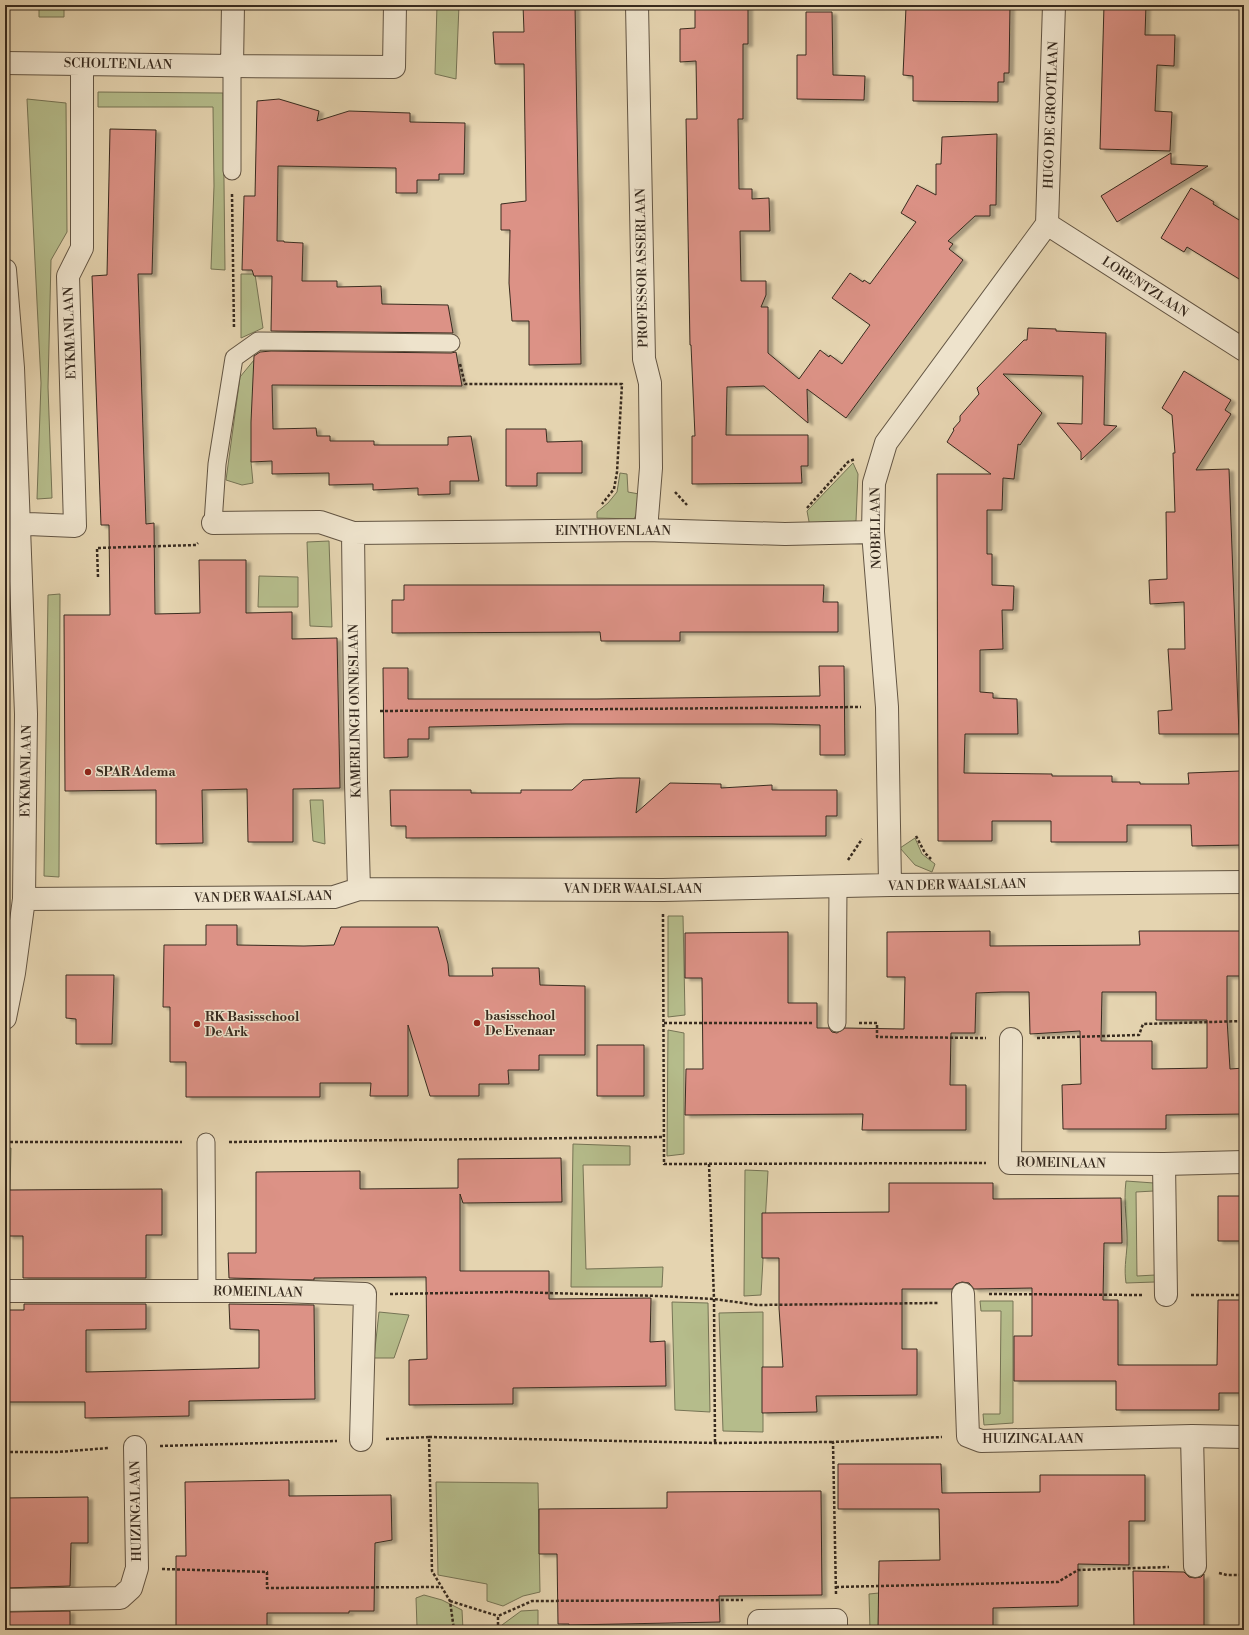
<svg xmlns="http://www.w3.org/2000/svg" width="1249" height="1635" font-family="'Libre Bodoni',serif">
<defs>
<filter id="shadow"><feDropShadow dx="4.5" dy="2.5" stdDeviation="1" flood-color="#0004"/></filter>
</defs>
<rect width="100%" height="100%" fill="#e5d4b0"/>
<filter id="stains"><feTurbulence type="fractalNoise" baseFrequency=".005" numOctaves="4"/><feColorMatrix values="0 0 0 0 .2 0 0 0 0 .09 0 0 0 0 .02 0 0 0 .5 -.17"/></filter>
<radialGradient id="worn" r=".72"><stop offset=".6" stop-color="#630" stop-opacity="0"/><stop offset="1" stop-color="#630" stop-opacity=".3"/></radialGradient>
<path fill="#b5bc8b" stroke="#767455" d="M 39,5 L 64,5 L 64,17 L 39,17 Z
M 437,5 L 459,5 L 456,79 L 435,74 Z
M 98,92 L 223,93 L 225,270 L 211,269 L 214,186 L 213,107 L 98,107 Z
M 27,99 L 66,103 L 67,232 L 51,260 L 48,387 L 52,498 L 37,499 L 41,383 Z
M 241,274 L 255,274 L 263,328 L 241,338 Z
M 267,358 L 251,462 L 253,483 L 242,485 L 226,480 L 240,377 L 254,360 Z
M 853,463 L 858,474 L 856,521 L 810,527 L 807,511 Z
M 620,473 L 627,474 L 628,492 L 639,494 L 639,509 L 634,519 L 597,518 L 597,512 L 608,503 L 617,492 Z
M 329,541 L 332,627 L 310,626 L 307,542 Z
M 259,576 L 298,577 L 298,607 L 258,607 Z
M 60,594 L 59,877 L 44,876 L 48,595 Z
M 310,800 L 323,800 L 325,844 L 313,841 Z
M 915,838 L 922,854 L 935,864 L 932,872 L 915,865 L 900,848 Z
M 668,916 L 683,916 L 685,1015 L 668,1017 Z
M 668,1030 L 684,1033 L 684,1154 L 667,1156 Z
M 573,1144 L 630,1146 L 630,1165 L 583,1165 L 586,1269 L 663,1267 L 662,1287 L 571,1287 Z
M 11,1148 L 8,1275 L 5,1275 L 5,1149 Z
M 745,1170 L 768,1171 L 761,1295 L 744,1296 Z
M 1126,1181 L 1154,1183 L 1154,1191 L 1136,1192 L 1137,1276 L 1155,1275 L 1155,1282 L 1126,1283 C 1124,1269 1126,1260 1127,1246 C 1128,1225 1123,1203 1126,1181 Z
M 980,1301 L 1013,1301 L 1013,1423 L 984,1425 L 983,1414 L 1000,1414 L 1001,1311 L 981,1311 Z
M 672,1302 L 708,1303 L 710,1412 L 675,1410 Z
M 379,1312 L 409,1315 L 394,1358 L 374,1358 Z
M 763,1312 L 763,1432 L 723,1431 L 719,1313 Z
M 436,1482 L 538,1483 L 540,1592 L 523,1596 L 503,1606 L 487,1601 L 487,1584 L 438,1575 Z
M 879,1593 L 880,1630 L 870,1630 L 869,1594 Z
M 424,1595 L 442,1600 L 462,1610 L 463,1630 L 424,1630 L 424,1626 L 417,1627 L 416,1598 Z
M 538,1610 L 538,1630 L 503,1630 L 502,1625 L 521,1611 Z"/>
<path fill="#dc9286" stroke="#382b1f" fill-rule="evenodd" filter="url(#shadow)" d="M 523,5 L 575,5 L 581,364 L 529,365 L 529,321 L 512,321 L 509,283 L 510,230 L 501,230 L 501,204 L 526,201 L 524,64 L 495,64 L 493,32 L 524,32 Z
M 695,5 L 748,5 L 748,44 L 743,44 L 743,119 L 738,119 L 739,189 L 752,189 L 752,199 L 769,198 L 770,231 L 740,231 L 741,281 L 766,281 L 766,295 L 761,307 L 768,307 L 768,353 L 799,379 L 820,350 L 829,357 L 830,355 L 842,364 L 870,325 L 832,298 L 850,273 L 863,282 L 864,280 L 870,284 L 916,222 L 901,213 L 917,185 L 936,195 L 936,164 L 941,164 L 942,137 L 997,134 L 996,205 L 990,205 L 990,216 L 975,216 L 948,241 L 953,244 L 949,249 L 963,260 L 846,418 L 807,389 L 808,423 L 764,386 L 727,387 L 726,435 L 808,435 L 808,466 L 801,466 L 802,483 L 692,484 L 692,436 L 695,436 L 691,345 L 690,345 L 686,119 L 697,119 L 696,61 L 680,62 L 680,29 L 695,28 Z
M 973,5 L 1010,5 L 1009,73 L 1004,73 L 1004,82 L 998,82 L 998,102 L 913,101 L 913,76 L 903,75 L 906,7 L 973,9 Z
M 1104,5 L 1146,5 L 1145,35 L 1175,35 L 1174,66 L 1157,65 L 1155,111 L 1172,112 L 1170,151 L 1100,149 Z
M 806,12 L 832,12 L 833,75 L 865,76 L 864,100 L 797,99 L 797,55 L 806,55 Z
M 279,99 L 319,111 L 317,121 L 349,111 L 410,113 L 410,122 L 465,123 L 464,174 L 439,174 L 439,180 L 417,180 L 417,193 L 396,193 L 396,168 L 278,166 L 277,241 L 284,241 L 284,242 L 303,243 L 302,281 L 337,281 L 337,287 L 381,286 L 382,304 L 448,305 L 453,333 L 271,331 L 272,276 L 254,276 L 252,270 L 242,270 L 244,196 L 255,196 L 257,101 Z
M 110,129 L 156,130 L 152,274 L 138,274 L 146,524 L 154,523 L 155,614 L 200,613 L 199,560 L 246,560 L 246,613 L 292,612 L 292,639 L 337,638 L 340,788 L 293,789 L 293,842 L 248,842 L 247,789 L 202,790 L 203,843 L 156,844 L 156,790 L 65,791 L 64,615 L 110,615 L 109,525 L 101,525 L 92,276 L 107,275 Z
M 1171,153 L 1171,164 L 1208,166 L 1117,222 L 1101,196 Z
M 1191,188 L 1214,202 L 1213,204 L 1244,223 L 1244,282 L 1187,247 L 1184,252 L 1161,238 Z
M 1028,328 L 1056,329 L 1056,331 L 1106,333 L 1104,425 L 1117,426 L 1081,460 L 1081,452 L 1057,423 L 1082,424 L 1083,376 L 1003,374 L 1042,413 L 1020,445 L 1018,444 L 1014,479 L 1003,478 L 1002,510 L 987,510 L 987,554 L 992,554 L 992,585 L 1014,586 L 1013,610 L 1002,610 L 1003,649 L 980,650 L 980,692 L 993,693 L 993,698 L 1017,699 L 1018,734 L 965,734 L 964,773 L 1052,774 L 1052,776 L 1112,776 L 1112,782 L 1140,782 L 1140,784 L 1189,784 L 1188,773 L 1240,771 L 1242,818 L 1244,818 L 1244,845 L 1192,846 L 1191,825 L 1127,825 L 1127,842 L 1051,842 L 1051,821 L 992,821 L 992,841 L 938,841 L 937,474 L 991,474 L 947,442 L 954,430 L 953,429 L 960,421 L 960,416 L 979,394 L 977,388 L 1024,340 L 1027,340 Z
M 271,351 L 451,353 L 456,352 L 462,386 L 272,385 L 273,429 L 316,428 L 317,436 L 330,436 L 330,441 L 374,441 L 374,445 L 448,445 L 448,437 L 471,436 L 479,481 L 450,481 L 450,494 L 418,495 L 418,488 L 373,490 L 373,484 L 329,485 L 329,473 L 272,474 L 272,461 L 251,462 L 251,422 L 254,356 L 260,352 Z
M 1184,371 L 1231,400 L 1225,410 L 1231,414 L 1196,470 L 1229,469 L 1239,734 L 1159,734 L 1158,711 L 1172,710 L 1168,649 L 1185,649 L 1184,602 L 1150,604 L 1149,580 L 1167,579 L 1166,512 L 1175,512 L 1173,453 L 1175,453 L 1172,415 L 1162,408 Z
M 506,429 L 546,429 L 547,442 L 582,441 L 582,473 L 537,473 L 537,486 L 506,486 Z
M 404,585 L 824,585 L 823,602 L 838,602 L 838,632 L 680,632 L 680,641 L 601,641 L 600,632 L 392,633 L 392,600 L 404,600 Z
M 819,666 L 844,666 L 845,755 L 820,755 L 820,725 L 772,724 L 566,724 L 429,727 L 429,739 L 408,739 L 408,757 L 384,758 L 383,668 L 408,668 L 408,699 L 597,699 L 820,696 Z
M 618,778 L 640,778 L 636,813 L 670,783 L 721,784 L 721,788 L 772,785 L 772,790 L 837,790 L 837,816 L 826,816 L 826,836 L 406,838 L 406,826 L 391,826 L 390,790 L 471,790 L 471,793 L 521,793 L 521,790 L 572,790 L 583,780 Z
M 206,925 L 237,925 L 237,945 L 304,946 L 334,945 L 341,927 L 438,927 L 448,964 L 449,976 L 493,976 L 492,968 L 539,968 L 540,985 L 585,986 L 585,1055 L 539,1055 L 539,1070 L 508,1070 L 509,1084 L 479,1084 L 479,1096 L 430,1096 L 408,1025 L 408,1096 L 370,1096 L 371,1083 L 320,1083 L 320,1097 L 186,1097 L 186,1062 L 170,1062 L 170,1007 L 163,1007 L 164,945 L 206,945 Z
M 990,931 L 990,946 L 1140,945 L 1139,931 L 1242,931 L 1242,976 L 1227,976 L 1227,1019 L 1230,1069 L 1244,1068 L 1244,1114 L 1166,1115 L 1166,1129 L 1063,1129 L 1062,1085 L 1081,1084 L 1080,1031 L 1030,1034 L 1029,992 L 1001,992 L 976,993 L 975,1033 L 951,1033 L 950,1085 L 966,1085 L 966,1130 L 862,1130 L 863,1114 L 685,1115 L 686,1069 L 703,1069 L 702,978 L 685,978 L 685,933 L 788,932 L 788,1003 L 817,1003 L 817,1028 L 829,1028 L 832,1032 L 837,1033 L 845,1028 L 904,1029 L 905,977 L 887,977 L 887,932 ZM 1102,992 L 1156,992 L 1156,1020 L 1207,1020 L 1207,1068 L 1152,1069 L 1152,1041 L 1101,1041 Z
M 66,975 L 114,975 L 112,1044 L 76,1044 L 76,1019 L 66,1018 Z
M 597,1045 L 644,1045 L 644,1096 L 597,1096 Z
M 561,1158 L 562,1202 L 463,1203 L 460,1194 L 460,1271 L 549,1271 L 549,1299 L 651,1298 L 650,1342 L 665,1341 L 666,1386 L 513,1388 L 513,1404 L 409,1405 L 409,1360 L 427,1359 L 426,1277 L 314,1278 L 314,1280 L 229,1278 L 228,1253 L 256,1253 L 256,1172 L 360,1171 L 360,1189 L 458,1188 L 458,1159 Z
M 889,1183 L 993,1183 L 993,1199 L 1121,1198 L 1122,1243 L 1104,1243 L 1103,1300 L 1118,1300 L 1118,1365 L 1217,1365 L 1218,1300 L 1244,1300 L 1244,1393 L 1219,1393 L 1219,1410 L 1116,1410 L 1116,1381 L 1014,1381 L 1014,1336 L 1032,1336 L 1032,1288 L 974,1289 L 969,1283 L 962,1282 L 956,1284 L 952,1289 L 902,1289 L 902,1349 L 917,1349 L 917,1395 L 816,1396 L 817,1412 L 762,1413 L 762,1367 L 783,1367 L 779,1308 L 779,1258 L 762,1258 L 762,1213 L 889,1212 Z
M 162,1189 L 162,1235 L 146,1235 L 146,1278 L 23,1278 L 23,1236 L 8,1236 L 8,1190 Z
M 1218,1196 L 1244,1196 L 1244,1241 L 1218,1241 Z
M 24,1304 L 146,1304 L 146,1329 L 86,1330 L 86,1372 L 259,1368 L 259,1330 L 230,1329 L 229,1304 L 314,1305 L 315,1399 L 189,1401 L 189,1416 L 85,1418 L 85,1402 L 5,1402 L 5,1310 L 24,1310 Z
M 838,1464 L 941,1464 L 942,1493 L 1040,1492 L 1040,1475 L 1145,1475 L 1145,1521 L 1129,1521 L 1129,1565 L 1078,1564 L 1078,1606 L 993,1608 L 993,1630 L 878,1630 L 879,1561 L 940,1560 L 939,1509 L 838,1509 Z
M 289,1480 L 289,1496 L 391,1495 L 392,1540 L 375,1543 L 374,1611 L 349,1611 L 349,1613 L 267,1613 L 267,1630 L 176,1630 L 176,1556 L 186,1556 L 185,1482 Z
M 821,1491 L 822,1595 L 719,1596 L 720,1622 L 569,1625 L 569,1624 L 558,1624 L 557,1554 L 539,1554 L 539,1509 L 667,1508 L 667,1492 Z
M 88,1497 L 88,1543 L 71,1543 L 70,1586 L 5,1588 L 5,1498 Z
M 1133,1571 L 1184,1572 L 1189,1577 L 1195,1578 L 1201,1577 L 1204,1574 L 1204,1630 L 1134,1630 Z
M 70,1611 L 70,1630 L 5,1630 L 5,1612 Z"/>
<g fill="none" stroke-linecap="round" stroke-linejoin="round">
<g stroke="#635543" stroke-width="19">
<path id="lane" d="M 232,171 L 232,66
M 213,523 L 217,464 L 234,358 L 258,341 L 451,343
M 837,1023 L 838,887
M 206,1142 L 207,1291"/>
</g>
<g stroke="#635543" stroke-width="24">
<path id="street" d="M 637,5 L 644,359 L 650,383 L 651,468 L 646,530
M 5,63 L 232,66 L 233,5
M 232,66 L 394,67 L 395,5
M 1047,224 L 1244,350
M 1047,224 L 1054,5
M 5,270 L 13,368 L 26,714 L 24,899 L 14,973 L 5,1018
M 5,523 L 75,526 L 68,276 L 82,248 L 82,64
M 213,523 L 320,522 L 353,533 L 646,530 L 785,534 L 873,532
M 353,533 L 356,782 L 359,889
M 890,885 L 887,707 L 873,532 L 874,483 L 886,443 L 1047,224
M 24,899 L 334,897 L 359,889 L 663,890 L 890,885 L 1244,882
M 1011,1039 L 1010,1163 L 1164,1164 L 1244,1162
M 1164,1164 L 1166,1295
M 5,1291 L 280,1291 L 365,1294 L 361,1440
M 963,1294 L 968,1436 L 981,1441 L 1192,1436 L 1244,1437
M 1192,1436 L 1195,1566
M 5,1600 L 120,1598 L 131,1588 L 137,1568 L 135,1447
M 759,1630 L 759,1621 L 836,1620 L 836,1630"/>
</g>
<path stroke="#382b1f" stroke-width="2.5" stroke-dasharray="3 2" stroke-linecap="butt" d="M 232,194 L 234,329
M 460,364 L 465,384 L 622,384 L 617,472 L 614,489 L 602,504
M 675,492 L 687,505
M 807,508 L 848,462 L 855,459
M 98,577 L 97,548 L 196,545 L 198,543
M 380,711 L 861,707
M 916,836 L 925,853 L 931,859
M 848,860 L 862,839
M 663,914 L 664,1164 L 986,1163
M 664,1023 L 814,1023
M 859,1023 L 877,1023 L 877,1037 L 986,1038
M 1037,1038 L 1139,1035 L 1143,1024 L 1244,1021
M 5,1142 L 182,1142
M 229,1142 L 664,1137
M 709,1164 L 714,1299 L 715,1443
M 390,1294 L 511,1292 L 659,1296 L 714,1299 L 757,1305 L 938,1303
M 989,1294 L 1142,1295
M 1191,1295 L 1244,1295
M 429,1437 L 715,1443 L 833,1442
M 386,1439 L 429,1437 L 432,1571 L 450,1601 L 454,1630
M 160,1446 L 337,1441
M 5,1452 L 57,1452 L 109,1448
M 162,1569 L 267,1572 L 267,1588 L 441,1587
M 1219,1573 L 1227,1575 L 1244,1575
M 836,1587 L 1058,1582 L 1078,1570 L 1169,1567
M 836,1594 L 833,1442 L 942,1437
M 450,1601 L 498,1616
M 498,1630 L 498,1616 L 532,1601 L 743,1600"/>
<use href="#lane" stroke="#eee3cc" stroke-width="17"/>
<use href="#street" stroke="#eee3cc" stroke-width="22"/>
</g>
<g fill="#8f2418" stroke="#eee3cc" stroke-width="1.5">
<circle cx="88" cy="772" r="4"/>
<circle cx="477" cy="1023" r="4"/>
<circle cx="197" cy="1024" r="4"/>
</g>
<g text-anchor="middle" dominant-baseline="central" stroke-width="3" stroke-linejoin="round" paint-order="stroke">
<g font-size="13" fill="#382b1f" stroke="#eee3cc">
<text transform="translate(118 64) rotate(1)">SCHOLTENLAAN</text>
<text transform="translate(1051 115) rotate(-88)">HUGO DE GROOTLAAN</text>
<text transform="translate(642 268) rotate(-91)">PROFESSOR ASSERLAAN</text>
<text transform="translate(1145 287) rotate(33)">LORENTZLAAN</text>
<text transform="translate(70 333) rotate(-92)">EYKMANLAAN</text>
<text transform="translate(876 528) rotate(-91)">NOBELLAAN</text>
<text x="613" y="531">EINTHOVENLAAN</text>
<text transform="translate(355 711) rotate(-91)">KAMERLINGH ONNESLAAN</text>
<text transform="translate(26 771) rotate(-89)">EYKMANLAAN</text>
<text transform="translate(957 885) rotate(-1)">VAN DER WAALSLAAN</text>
<text x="633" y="889">VAN DER WAALSLAAN</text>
<text transform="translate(263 897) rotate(-1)">VAN DER WAALSLAAN</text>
<text transform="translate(1061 1163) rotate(1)">ROMEINLAAN</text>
<text transform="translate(258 1292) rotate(1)">ROMEINLAAN</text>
<text x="1033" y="1439">HUIZINGALAAN</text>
<text transform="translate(136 1511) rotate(-91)">HUIZINGALAAN</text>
</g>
<g font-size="13" font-weight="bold" fill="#382b1f" stroke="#eee3cc" text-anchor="start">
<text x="96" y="772">SPAR Adema</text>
<text x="485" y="1016">basisschool<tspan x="485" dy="15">De Evenaar</tspan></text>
<text x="205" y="1017">RK Basisschool<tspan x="205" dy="15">De Ark</tspan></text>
</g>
</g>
<rect width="1249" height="1635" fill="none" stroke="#e5d4b0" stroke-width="20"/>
<rect x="6" y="6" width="1237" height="1623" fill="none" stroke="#382b1f" stroke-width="2"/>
<rect x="10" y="10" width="1229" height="1615" fill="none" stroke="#382b1f"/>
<rect width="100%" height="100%" filter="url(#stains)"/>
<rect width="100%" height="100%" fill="url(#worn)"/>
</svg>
